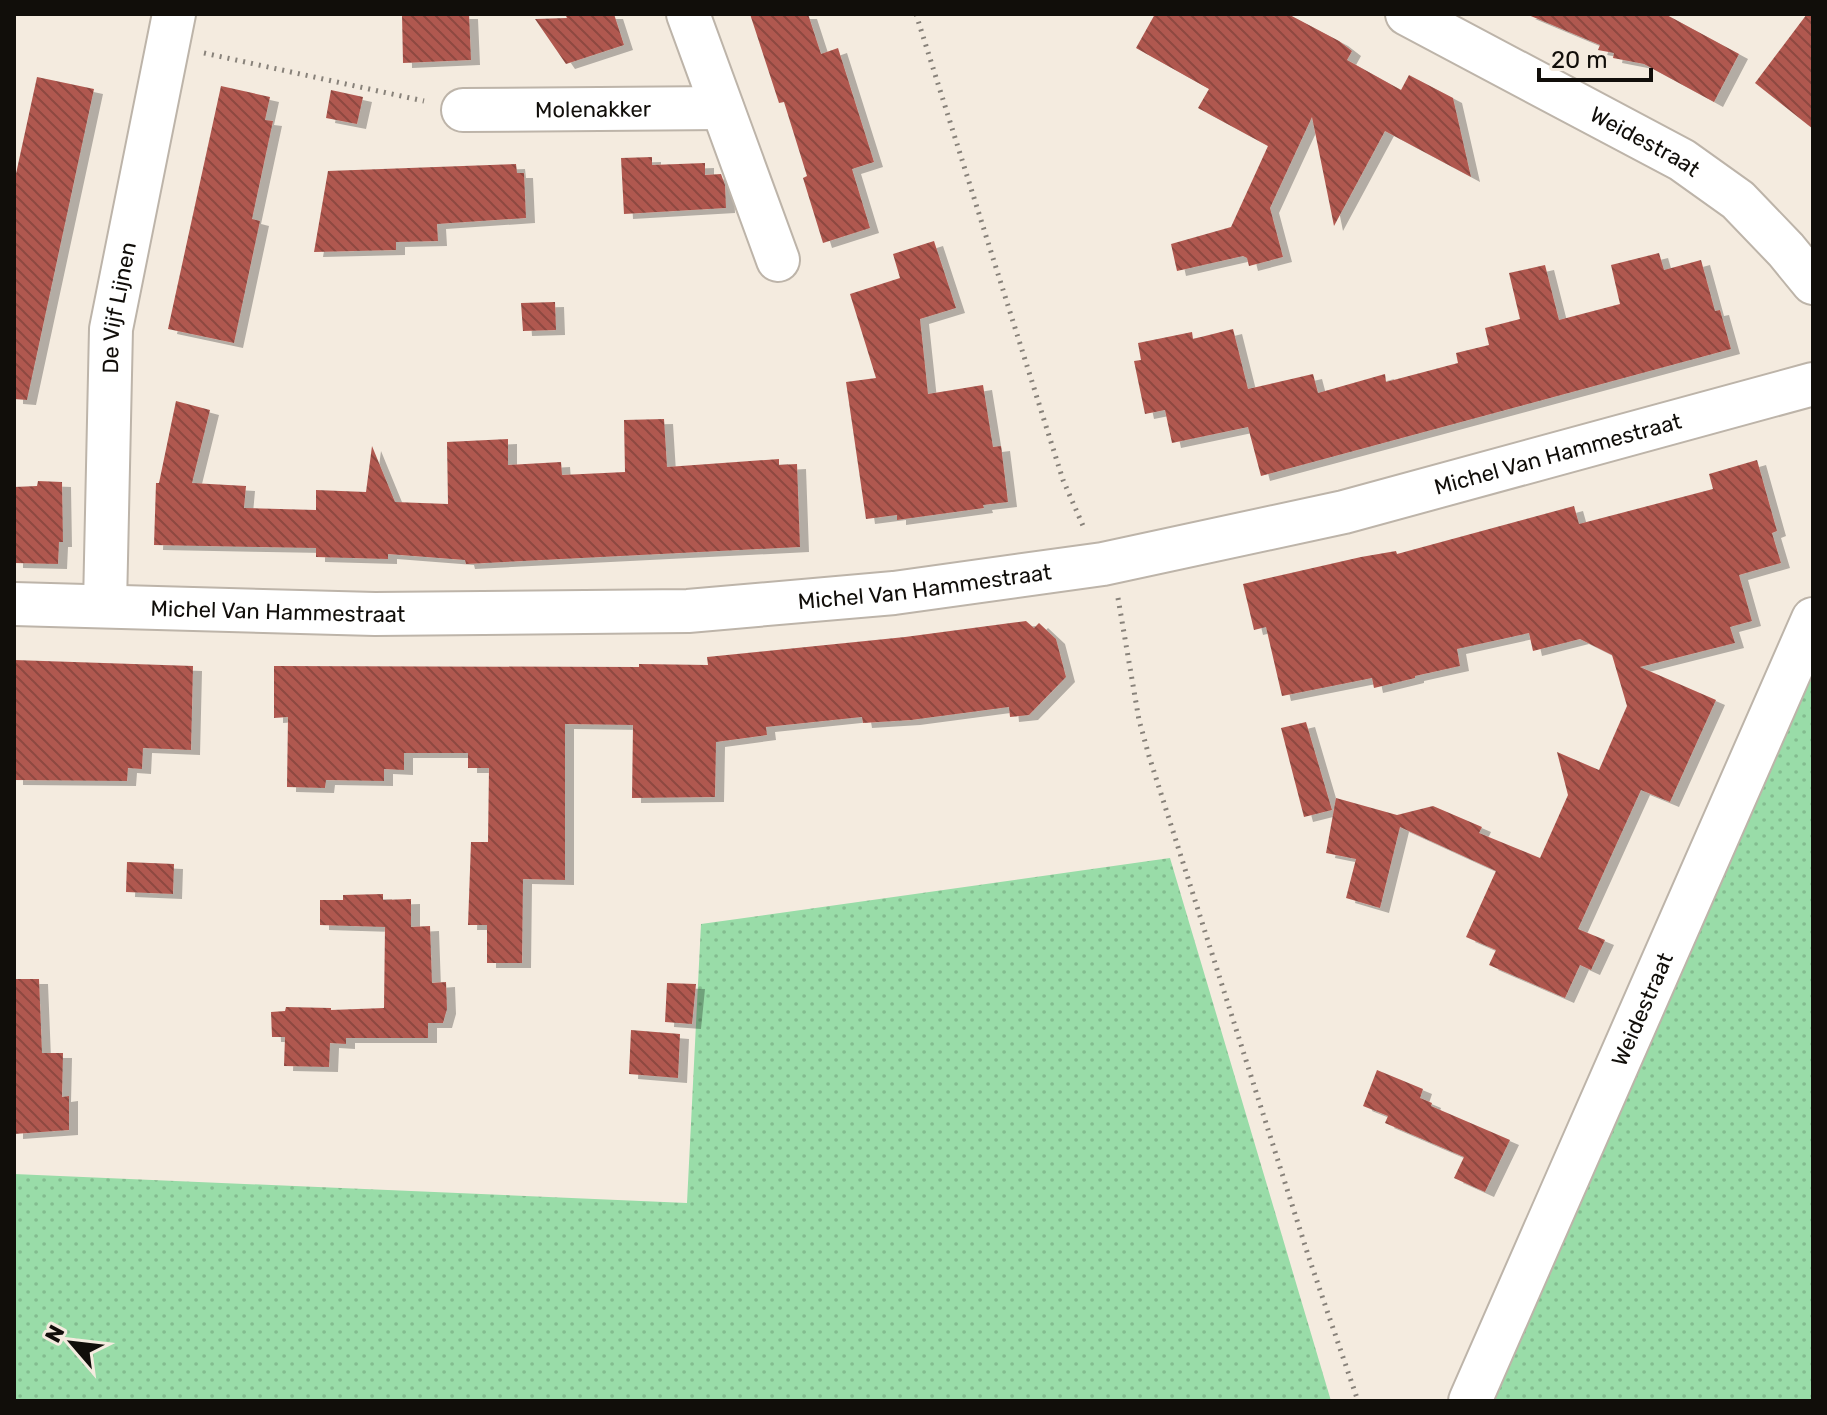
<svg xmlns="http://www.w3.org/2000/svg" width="1827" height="1415" font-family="Rubik,sans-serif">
<defs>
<pattern id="grass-dots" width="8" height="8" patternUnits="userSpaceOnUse" patternTransform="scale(2)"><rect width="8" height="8" fill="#99dca8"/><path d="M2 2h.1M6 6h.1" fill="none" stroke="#83bc8f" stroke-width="1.8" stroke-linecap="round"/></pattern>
<pattern id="building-back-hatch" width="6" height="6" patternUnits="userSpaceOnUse" patternTransform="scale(2)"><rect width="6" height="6" fill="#b05950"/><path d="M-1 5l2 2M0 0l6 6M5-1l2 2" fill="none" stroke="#8e4841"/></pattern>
<filter id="shadow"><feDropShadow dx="9" dy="5" stdDeviation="0" flood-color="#0004"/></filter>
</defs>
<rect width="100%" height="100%" fill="#f4ebdf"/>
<path fill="url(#grass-dots)" d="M 1813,652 L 1813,1401 L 1487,1401 Z
M 1170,858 L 1331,1401 L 14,1401 L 14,1174 L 687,1203 L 701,924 Z"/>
<path fill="url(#building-back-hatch)" filter="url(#shadow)" d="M 402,14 L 469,14 L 471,60 L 403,63 Z
M 565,14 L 614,14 L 624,45 L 566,64 L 535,19 L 567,18 Z
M 750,14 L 808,14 L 821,54 L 838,48 L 874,162 L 852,169 L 870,228 L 823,243 L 803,178 L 807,176 L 784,102 L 779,103 Z
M 1155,14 L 1288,14 L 1339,41 L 1352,51 L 1347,60 L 1401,90 L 1409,75 L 1453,98 L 1471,177 L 1385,131 L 1334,226 L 1312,117 L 1270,208 L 1283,257 L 1249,266 L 1247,258 L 1243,256 L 1177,271 L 1171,244 L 1231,227 L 1268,146 L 1198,108 L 1209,89 L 1136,48 Z
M 1526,14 L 1665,14 L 1739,54 L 1714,102 L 1644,64 L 1613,58 L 1614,53 L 1598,50 L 1600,45 Z
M 1807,14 L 1813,14 L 1813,129 L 1755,83 Z
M 37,77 L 94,89 L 27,400 L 14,399 L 14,183 Z
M 221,86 L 270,97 L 265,120 L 273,121 L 252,219 L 260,221 L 234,343 L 168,329 Z
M 331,90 L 363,97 L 357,124 L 326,118 Z
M 652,157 L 652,165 L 705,163 L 705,175 L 721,174 L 725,185 L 726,208 L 624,214 L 621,158 Z
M 516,164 L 517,173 L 524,173 L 526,218 L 437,224 L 438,241 L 396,242 L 396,250 L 314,252 L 328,171 Z
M 934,241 L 956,308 L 920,319 L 928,394 L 983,385 L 993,447 L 1001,446 L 1008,502 L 983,505 L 984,508 L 897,520 L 897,515 L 866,519 L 846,382 L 876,378 L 850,294 L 900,278 L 893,254 Z
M 1659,253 L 1664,270 L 1701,260 L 1715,311 L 1720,310 L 1731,349 L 1261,476 L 1248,427 L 1172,443 L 1165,410 L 1145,414 L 1134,361 L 1141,360 L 1138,343 L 1192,332 L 1193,339 L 1233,329 L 1248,389 L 1313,374 L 1318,393 L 1385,374 L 1386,382 L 1458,363 L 1456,353 L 1489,345 L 1485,328 L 1520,319 L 1509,273 L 1545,265 L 1559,320 L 1620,304 L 1611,265 Z
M 555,302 L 556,330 L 523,331 L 521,303 Z
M 176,401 L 210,410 L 192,483 L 246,486 L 244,508 L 316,510 L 316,490 L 366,492 L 372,446 L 395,502 L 448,504 L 447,442 L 508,439 L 508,465 L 561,462 L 562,475 L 625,472 L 624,420 L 664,419 L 667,467 L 779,459 L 779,465 L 797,464 L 800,547 L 466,564 L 465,560 L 388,554 L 388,559 L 316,557 L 316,548 L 154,545 L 156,483 L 159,483 Z
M 1757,460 L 1777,531 L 1772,533 L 1781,563 L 1739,575 L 1752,621 L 1730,627 L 1735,643 L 1640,667 L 1716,700 L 1670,802 L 1641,790 L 1578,929 L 1605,940 L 1591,970 L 1580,965 L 1565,998 L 1489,965 L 1496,950 L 1466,937 L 1496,871 L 1400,827 L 1380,908 L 1346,898 L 1356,859 L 1326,853 L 1336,798 L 1397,815 L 1433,806 L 1482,827 L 1479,833 L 1540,858 L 1568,795 L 1557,752 L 1599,770 L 1627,706 L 1612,655 L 1580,639 L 1533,651 L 1529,633 L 1457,649 L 1460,666 L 1415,676 L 1415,678 L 1374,688 L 1372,678 L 1282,696 L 1266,627 L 1254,630 L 1243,584 L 1361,557 L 1396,551 L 1397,554 L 1574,506 L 1579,524 L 1713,489 L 1709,474 Z
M 38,481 L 62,482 L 63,542 L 59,542 L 58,564 L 14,563 L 14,487 L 37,486 Z
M 1026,621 L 1034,628 L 1039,623 L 1056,639 L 1066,677 L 1029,715 L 1010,717 L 1009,707 L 911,720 L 863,723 L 862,717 L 766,727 L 767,735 L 716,742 L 715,797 L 632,798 L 633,725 L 565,724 L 565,880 L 523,879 L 522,963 L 487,963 L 487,925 L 468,925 L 471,842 L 488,842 L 489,768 L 468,768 L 468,753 L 404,753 L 404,770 L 384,769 L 384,781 L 326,780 L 325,788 L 287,787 L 288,717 L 274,718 L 274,666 L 639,667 L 639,664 L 708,665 L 707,657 L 905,637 Z
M 14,660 L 193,666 L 191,750 L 143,748 L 142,769 L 128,768 L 127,781 L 14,780 Z
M 1306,722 L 1332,810 L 1304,817 L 1281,728 Z
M 127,862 L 174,864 L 173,894 L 126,892 Z
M 383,894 L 383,900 L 411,899 L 411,927 L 430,926 L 432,983 L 446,982 L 447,1009 L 443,1023 L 428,1023 L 428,1038 L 346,1038 L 346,1044 L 330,1043 L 329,1067 L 284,1066 L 285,1037 L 272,1037 L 271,1012 L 285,1011 L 286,1007 L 331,1008 L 331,1010 L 384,1008 L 385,927 L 320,925 L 320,900 L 343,900 L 343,895 Z
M 14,979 L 39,979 L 42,1053 L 63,1053 L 62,1097 L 69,1096 L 69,1130 L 14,1134 Z
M 667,983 L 696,984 L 692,1024 L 665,1022 Z
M 631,1030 L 680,1034 L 678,1078 L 629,1074 Z
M 1377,1070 L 1423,1089 L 1420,1098 L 1432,1103 L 1431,1106 L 1510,1140 L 1485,1192 L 1454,1178 L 1464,1157 L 1385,1123 L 1388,1116 L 1363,1106 Z"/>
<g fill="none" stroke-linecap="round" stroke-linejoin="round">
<g stroke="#bdb4a9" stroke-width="46">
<g id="minor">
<path d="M 688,14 L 778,260"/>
<path id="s1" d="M 1407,14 L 1682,160 L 1738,200 L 1786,250 L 1813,283"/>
<path id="s2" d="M 463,110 L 722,108"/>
<path id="s3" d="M 14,604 L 375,614 L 688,611 L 894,593 L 1103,564 L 1344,512 L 1813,384"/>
<path id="s4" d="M 105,605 L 111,329 L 174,14"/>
<path id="s5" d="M 1470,1401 L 1813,619"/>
</g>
</g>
<path stroke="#88827a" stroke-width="5" stroke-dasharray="2 6" stroke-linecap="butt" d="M 916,14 L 1063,480 L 1084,528
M 204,53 L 424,101
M 1118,598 L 1139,720 L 1149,756 L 1309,1258 L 1358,1401"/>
<use href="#minor" stroke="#fff" stroke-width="42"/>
</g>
<g text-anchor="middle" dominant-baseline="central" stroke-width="6" stroke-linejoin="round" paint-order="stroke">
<g font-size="22" fill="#110e0a" stroke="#f4ebdf">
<text stroke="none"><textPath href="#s2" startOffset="130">Molenakker</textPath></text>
<text stroke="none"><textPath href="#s1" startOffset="270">Weidestraat</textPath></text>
<text stroke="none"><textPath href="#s4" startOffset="298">De Vijf Lijnen</textPath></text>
<text stroke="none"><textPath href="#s3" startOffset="1560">Michel Van Hammestraat</textPath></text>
<text stroke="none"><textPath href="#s3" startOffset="912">Michel Van Hammestraat</textPath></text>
<text stroke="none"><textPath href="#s3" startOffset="264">Michel Van Hammestraat</textPath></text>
<text stroke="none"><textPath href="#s5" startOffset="428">Weidestraat</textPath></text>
</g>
</g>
<rect width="1827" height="1415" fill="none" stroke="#110e0a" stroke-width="32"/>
<g transform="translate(72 1343) rotate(298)" stroke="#f4ebdf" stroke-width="6" paint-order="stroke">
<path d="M0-6L14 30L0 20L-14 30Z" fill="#110e0a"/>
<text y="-12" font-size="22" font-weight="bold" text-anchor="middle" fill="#110e0a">N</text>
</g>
<path d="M1539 68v12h112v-12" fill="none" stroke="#110e0a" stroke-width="4"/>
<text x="1551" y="68" font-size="24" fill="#110e0a" stroke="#f4ebdf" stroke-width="6" paint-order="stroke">20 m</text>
</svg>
